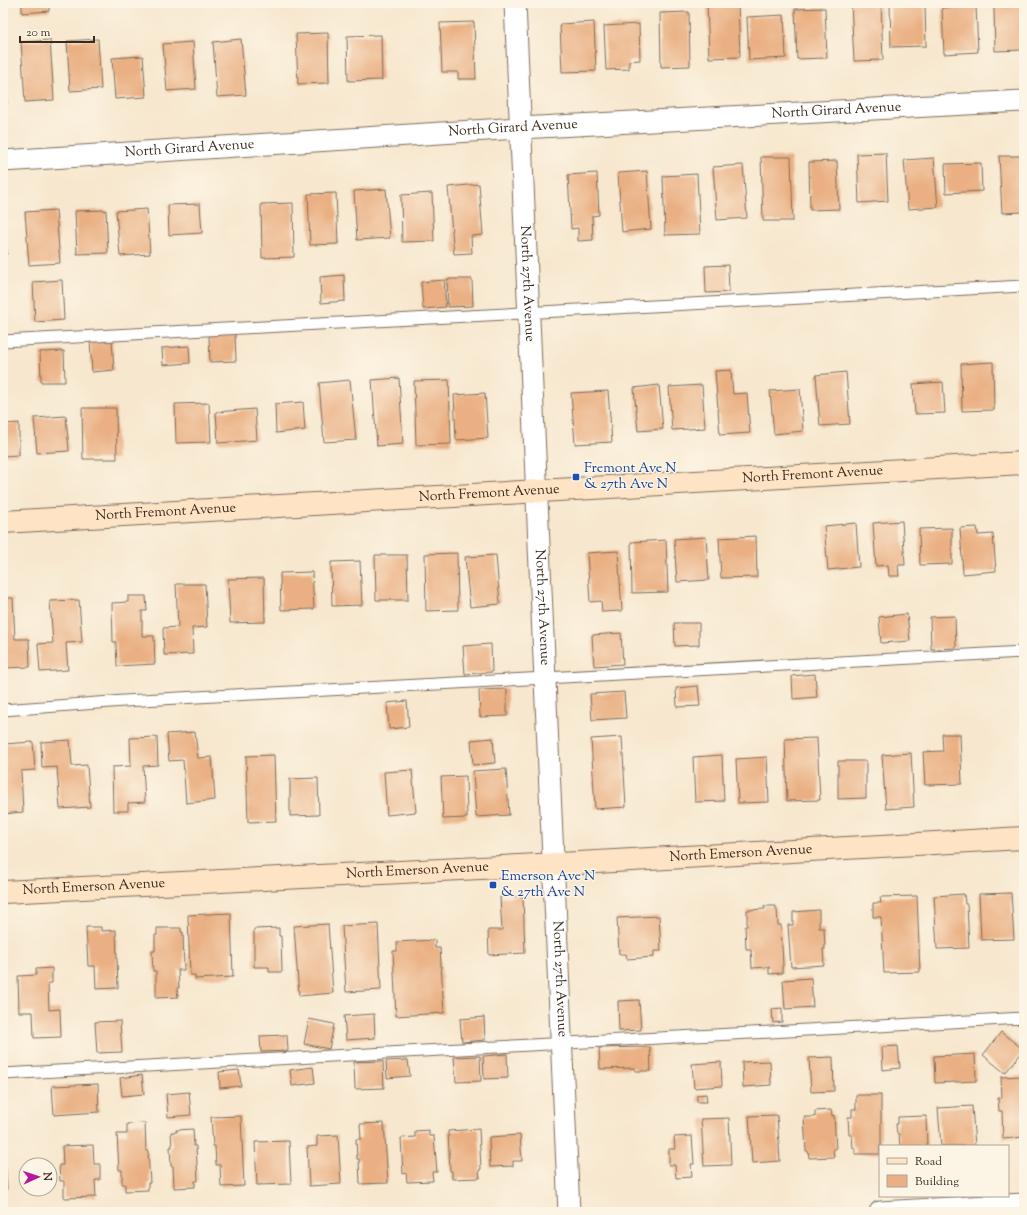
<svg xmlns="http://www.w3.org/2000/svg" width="1027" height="1215" font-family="'Sorts Mill Goudy',serif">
<rect width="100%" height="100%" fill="#fcf5e5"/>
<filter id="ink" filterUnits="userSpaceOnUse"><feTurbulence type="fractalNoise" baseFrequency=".025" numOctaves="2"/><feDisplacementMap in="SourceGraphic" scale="8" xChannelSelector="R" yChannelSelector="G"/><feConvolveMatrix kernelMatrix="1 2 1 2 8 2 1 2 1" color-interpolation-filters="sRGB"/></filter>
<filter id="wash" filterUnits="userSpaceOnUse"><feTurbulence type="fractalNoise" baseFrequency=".012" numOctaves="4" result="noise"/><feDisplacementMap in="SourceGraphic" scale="16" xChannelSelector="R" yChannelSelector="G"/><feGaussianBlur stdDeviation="0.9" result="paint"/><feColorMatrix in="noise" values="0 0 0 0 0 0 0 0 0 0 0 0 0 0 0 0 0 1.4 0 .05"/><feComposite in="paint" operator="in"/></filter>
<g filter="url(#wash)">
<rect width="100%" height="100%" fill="#f7e7ce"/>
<g id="blocks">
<path fill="#eab083" d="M 22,3 L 49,3 L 49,11 L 22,13 Z
M 707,3 L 738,3 L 740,57 L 709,58 Z
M 851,3 L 881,3 L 883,60 L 854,61 Z
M 890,3 L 925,3 L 926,46 L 891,47 Z
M 976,6 L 978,52 L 944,54 L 942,8 Z
M 1024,6 L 1024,50 L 995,51 L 994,7 Z
M 825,8 L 827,58 L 797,59 L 795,9 Z
M 689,12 L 690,66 L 661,67 L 660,13 Z
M 784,15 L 786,58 L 749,60 L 747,17 Z
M 474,22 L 476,79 L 458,79 L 458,72 L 442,72 L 440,23 Z
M 594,22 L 596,71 L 562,72 L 560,24 Z
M 639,24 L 640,60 L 629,61 L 629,69 L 606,70 L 604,26 Z
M 328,33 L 329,83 L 298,84 L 296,34 Z
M 381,35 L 382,80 L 348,81 L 347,36 Z
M 98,39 L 101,89 L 70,91 L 67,41 Z
M 241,39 L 246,95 L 217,97 L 213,42 Z
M 50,40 L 54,100 L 25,102 L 21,42 Z
M 193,42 L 196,89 L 167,91 L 163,44 Z
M 143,56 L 146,97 L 115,99 L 112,58 Z
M 3,63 L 4,63 L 7,103 L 3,103 Z
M 886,153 L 888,201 L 859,203 L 857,154 Z
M 999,156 L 1024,156 L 1024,212 L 1002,213 Z
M 761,157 L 791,157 L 793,221 L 763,221 Z
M 934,158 L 938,207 L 908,209 L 904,160 Z
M 837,161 L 839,209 L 810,210 L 809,162 Z
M 981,163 L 982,191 L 946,193 L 945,164 Z
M 743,165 L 747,218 L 717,220 L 713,167 Z
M 647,171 L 651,229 L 622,232 L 618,173 Z
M 597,173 L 599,215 L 592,216 L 593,240 L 578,241 L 578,228 L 571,229 L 568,175 Z
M 697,174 L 700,234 L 665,235 L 663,176 Z
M 479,184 L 483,235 L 471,236 L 472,253 L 454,254 L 448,187 Z
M 386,189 L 390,238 L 357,240 L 354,191 Z
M 336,193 L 338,244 L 310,245 L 308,194 Z
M 432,193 L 434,241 L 402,242 L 401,195 Z
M 293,203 L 294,257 L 262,258 L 261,204 Z
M 200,204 L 202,233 L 169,235 L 168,205 Z
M 147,209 L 150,254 L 120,256 L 116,211 Z
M 56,210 L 60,263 L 29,265 L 25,212 Z
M 106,210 L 108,253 L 77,254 L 75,211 Z
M 3,212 L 4,212 L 7,254 L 3,254 Z
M 728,265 L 729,292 L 706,293 L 705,266 Z
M 344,275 L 345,301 L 321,303 L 320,277 Z
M 447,279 L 472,279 L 473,306 L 448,307 Z
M 62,280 L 64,320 L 35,322 L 33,282 Z
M 444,280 L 446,307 L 423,309 L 421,282 Z
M 235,334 L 236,361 L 210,362 L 209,335 Z
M 112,339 L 114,370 L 92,372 L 90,340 Z
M 189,346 L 190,363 L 163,365 L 162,348 Z
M 64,351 L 65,382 L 41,382 L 40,352 Z
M 993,362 L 994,410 L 962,411 L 961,364 Z
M 731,370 L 733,394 L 747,393 L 750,433 L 720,435 L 715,371 Z
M 846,372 L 850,424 L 820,426 L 816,375 Z
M 399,378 L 403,444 L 377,446 L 372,380 Z
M 350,380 L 356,440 L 324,442 L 319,383 Z
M 449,380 L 451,444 L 416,445 L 414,381 Z
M 943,382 L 945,413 L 915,414 L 913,384 Z
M 659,385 L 663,429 L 638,431 L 634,388 Z
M 702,385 L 705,428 L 672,430 L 669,387 Z
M 800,389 L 803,431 L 774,434 L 770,391 Z
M 608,391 L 612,442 L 575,444 L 571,393 Z
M 485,393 L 488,438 L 456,440 L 454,395 Z
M 303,402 L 305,430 L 276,433 L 275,404 Z
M 209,403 L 211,442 L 176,443 L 175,404 Z
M 82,408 L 116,408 L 117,459 L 83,459 Z
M 255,409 L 257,440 L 218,443 L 216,412 Z
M 66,416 L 69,451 L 37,453 L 34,418 Z
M 19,423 L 19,455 L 3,456 L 3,424 Z
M 902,521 L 905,565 L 898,565 L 899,576 L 889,576 L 888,565 L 876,566 L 873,523 Z
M 856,523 L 859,567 L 828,570 L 824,526 Z
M 977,527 L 978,535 L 993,534 L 996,571 L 963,574 L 960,528 Z
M 952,528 L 952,564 L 920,565 L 919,529 Z
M 756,536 L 757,577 L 721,578 L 719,538 Z
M 706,537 L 709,580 L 677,582 L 674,539 Z
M 666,540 L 668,592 L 632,593 L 631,542 Z
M 618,551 L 622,611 L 602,612 L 601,601 L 590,602 L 587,553 Z
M 457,553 L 458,610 L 426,611 L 425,554 Z
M 375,555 L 407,555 L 408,600 L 376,600 Z
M 496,555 L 500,604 L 470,607 L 465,557 Z
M 360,561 L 362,605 L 332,606 L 331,562 Z
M 312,572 L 314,609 L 281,610 L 280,573 Z
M 264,578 L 265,622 L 230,623 L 228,579 Z
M 176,584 L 205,584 L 207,627 L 192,628 L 193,654 L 164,655 L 163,628 L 178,627 Z
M 128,596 L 146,596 L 147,611 L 142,611 L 142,636 L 154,636 L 155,664 L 117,666 L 116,642 L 113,642 L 112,603 L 128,602 Z
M 3,598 L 13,598 L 15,639 L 29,639 L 30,667 L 3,668 Z
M 79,600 L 82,642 L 66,643 L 68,670 L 40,672 L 38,644 L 53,643 L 50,601 Z
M 907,614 L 910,641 L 881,643 L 879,617 Z
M 955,616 L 956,648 L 931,649 L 930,617 Z
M 674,623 L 699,623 L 699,645 L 675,646 Z
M 621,633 L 623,664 L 594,666 L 592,635 Z
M 491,644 L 492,672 L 465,674 L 463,646 Z
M 815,674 L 817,697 L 793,699 L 792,676 Z
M 698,686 L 700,706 L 677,707 L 676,688 Z
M 507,689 L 507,716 L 480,717 L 479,690 Z
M 624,692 L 626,718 L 592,720 L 590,694 Z
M 407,701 L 409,727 L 389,729 L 387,703 Z
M 195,732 L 198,758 L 212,757 L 215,800 L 186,803 L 183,760 L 169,761 L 167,734 Z
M 942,734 L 960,734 L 962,784 L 925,785 L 923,752 L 943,751 Z
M 157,737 L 158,765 L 143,766 L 145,802 L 128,803 L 128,811 L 113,811 L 112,767 L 131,766 L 130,738 Z
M 622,737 L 626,807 L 595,809 L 591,739 Z
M 493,738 L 495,763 L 473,765 L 471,740 Z
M 817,738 L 820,800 L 787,801 L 785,739 Z
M 70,740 L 72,766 L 87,765 L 90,807 L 60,809 L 57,767 L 42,768 L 41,742 Z
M 33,742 L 35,770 L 21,771 L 23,812 L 3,814 L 3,770 L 6,770 L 4,744 Z
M 911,753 L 914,807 L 886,809 L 882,755 Z
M 274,755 L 276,821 L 248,822 L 246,756 Z
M 722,755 L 724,801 L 695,802 L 693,757 Z
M 767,757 L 769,802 L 738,803 L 736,759 Z
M 838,761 L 866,761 L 866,798 L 838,799 Z
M 506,769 L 509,815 L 476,817 L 473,771 Z
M 412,770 L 416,812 L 387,815 L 384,772 Z
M 466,776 L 467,818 L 443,819 L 441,777 Z
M 318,778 L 319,815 L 290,816 L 290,779 Z
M 1011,893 L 1014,939 L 981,940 L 979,894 Z
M 964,894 L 965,904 L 967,904 L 969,948 L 937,949 L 934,896 Z
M 523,896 L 525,953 L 489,955 L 488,930 L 502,930 L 500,897 Z
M 917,896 L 920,972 L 884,973 L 881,917 L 873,917 L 873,903 L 881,903 L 880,897 Z
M 764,906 L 776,906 L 776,909 L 777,909 L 778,925 L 781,925 L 783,966 L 782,966 L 782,973 L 769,974 L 769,967 L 752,968 L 751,949 L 746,949 L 745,926 L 747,926 L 747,910 L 765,909 Z
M 819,910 L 819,928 L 824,928 L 825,949 L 823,949 L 824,965 L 791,967 L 788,925 L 793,925 L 793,912 Z
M 231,913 L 233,977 L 195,979 L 195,975 L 190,975 L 188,915 Z
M 659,916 L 661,951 L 654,951 L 654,957 L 627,959 L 626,954 L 619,954 L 617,918 Z
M 328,924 L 333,993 L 299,996 L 294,926 Z
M 378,924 L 381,990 L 346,992 L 342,926 Z
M 86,927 L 101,927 L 101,931 L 116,930 L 118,988 L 96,989 L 95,966 L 88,966 Z
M 157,928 L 181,928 L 181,932 L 183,932 L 184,970 L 178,970 L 179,988 L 177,988 L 178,997 L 156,998 L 156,971 L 153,971 L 152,951 L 155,951 L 155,935 L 157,935 Z
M 279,928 L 279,936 L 281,936 L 282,972 L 269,972 L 269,967 L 254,967 L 254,929 Z
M 435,940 L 435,948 L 440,948 L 444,1013 L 396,1016 L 393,951 L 397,951 L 397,942 Z
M 52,968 L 52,983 L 48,983 L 49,1010 L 60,1009 L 61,1037 L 34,1038 L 33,1012 L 19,1012 L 18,976 L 36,975 L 36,969 Z
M 811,978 L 813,1007 L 785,1009 L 783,980 Z
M 639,1000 L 641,1030 L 619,1031 L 618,1001 Z
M 782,1008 L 782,1022 L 773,1023 L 772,1009 Z
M 374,1014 L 375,1038 L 346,1040 L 344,1016 Z
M 484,1017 L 485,1040 L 462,1042 L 460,1019 Z
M 309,1019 L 334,1024 L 329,1049 L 304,1044 Z
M 120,1021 L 122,1052 L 97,1053 L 95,1022 Z
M 1001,1032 L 1024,1050 L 1005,1073 L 983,1055 Z
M 287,1035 L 288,1051 L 261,1052 L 260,1036 Z
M 898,1046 L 900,1068 L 883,1070 L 882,1047 Z
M 650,1047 L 651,1071 L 635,1071 L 635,1068 L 600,1069 L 599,1048 Z
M 507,1054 L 508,1078 L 484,1079 L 483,1056 Z
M 975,1054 L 976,1081 L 935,1083 L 934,1056 Z
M 480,1056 L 481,1081 L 456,1082 L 454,1057 Z
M 833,1057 L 834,1091 L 811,1092 L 809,1058 Z
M 408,1060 L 410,1076 L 387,1078 L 386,1061 Z
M 383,1061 L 384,1088 L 355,1089 L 354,1062 Z
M 770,1061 L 771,1085 L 743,1087 L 742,1062 Z
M 721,1062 L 722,1086 L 694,1088 L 692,1064 Z
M 313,1067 L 315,1083 L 292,1086 L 290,1070 Z
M 239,1070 L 241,1086 L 220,1088 L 219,1072 Z
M 142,1075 L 144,1094 L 122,1096 L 120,1078 Z
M 1024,1076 L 1024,1137 L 1003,1139 L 1002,1111 L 999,1111 L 998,1098 L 1002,1098 L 1001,1077 Z
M 98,1084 L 99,1112 L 54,1115 L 52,1086 Z
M 189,1092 L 191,1115 L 168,1117 L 166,1094 Z
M 706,1094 L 707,1102 L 697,1102 L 697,1095 Z
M 856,1095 L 881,1095 L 881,1146 L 880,1146 L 880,1154 L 855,1154 L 855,1148 L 853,1148 L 852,1135 L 849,1135 L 848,1117 L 852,1117 L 852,1109 L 856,1109 Z
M 972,1106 L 975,1146 L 941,1146 L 938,1108 Z
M 831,1110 L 832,1116 L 834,1115 L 836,1149 L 833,1149 L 834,1157 L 809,1158 L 808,1151 L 806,1151 L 804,1117 L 815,1117 L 815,1111 Z
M 777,1115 L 780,1161 L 752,1163 L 749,1116 Z
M 241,1116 L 244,1186 L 221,1187 L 220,1165 L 216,1165 L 215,1146 L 213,1146 L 211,1117 Z
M 926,1116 L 927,1146 L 900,1146 L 899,1134 L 897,1134 L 896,1124 L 898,1124 L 898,1117 Z
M 729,1118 L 731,1165 L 704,1166 L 701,1119 Z
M 145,1123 L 146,1151 L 148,1151 L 150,1183 L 148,1183 L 148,1190 L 125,1191 L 125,1184 L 122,1184 L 122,1170 L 119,1170 L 117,1134 L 127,1134 L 127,1124 Z
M 384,1123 L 388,1183 L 360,1184 L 359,1159 L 357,1159 L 356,1139 L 361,1139 L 360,1124 Z
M 193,1129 L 194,1146 L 196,1146 L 198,1181 L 195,1181 L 195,1187 L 174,1188 L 173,1166 L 171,1166 L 170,1147 L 172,1147 L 171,1132 L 177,1132 L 176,1130 Z
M 479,1129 L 481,1169 L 479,1170 L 480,1178 L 452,1179 L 452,1171 L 450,1171 L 448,1131 Z
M 429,1130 L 429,1136 L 434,1136 L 437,1172 L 432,1172 L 433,1181 L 407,1182 L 406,1173 L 403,1174 L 401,1138 L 415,1137 L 415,1131 Z
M 338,1135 L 341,1184 L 309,1186 L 307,1147 L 317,1146 L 317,1136 Z
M 520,1135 L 522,1161 L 513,1161 L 513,1166 L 490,1167 L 489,1137 Z
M 692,1136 L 694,1164 L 691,1164 L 692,1177 L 676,1178 L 675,1165 L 669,1165 L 669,1149 L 675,1149 L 674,1137 Z
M 3,1139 L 4,1139 L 7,1189 L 4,1189 L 5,1198 L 3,1198 Z
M 289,1141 L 291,1184 L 257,1185 L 255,1142 Z
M 93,1145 L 94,1164 L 100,1164 L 100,1180 L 95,1180 L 96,1197 L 64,1198 L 64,1181 L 60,1181 L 59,1165 L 63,1165 L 62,1146 Z"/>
</g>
</g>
<g filter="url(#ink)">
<use href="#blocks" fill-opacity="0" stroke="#7d6c5c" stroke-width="1"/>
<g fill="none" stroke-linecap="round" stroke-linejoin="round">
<g stroke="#7d6c5c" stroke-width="13">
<path id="lane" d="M 3,341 L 1024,286
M 3,710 L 124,701 L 1024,652
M 3,1074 L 1024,1018"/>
</g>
<g stroke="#7d6c5c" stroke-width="23">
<g id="street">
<path id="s1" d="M 515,3 C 530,406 553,809 569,1212"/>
<path id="s2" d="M 3,161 L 520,128 L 1024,101"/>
<path d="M 880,1212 L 1024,1204"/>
</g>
</g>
<g stroke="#7d6c5c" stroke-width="24">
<g id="secondary">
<path id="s3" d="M 3,522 L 1024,463"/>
<path id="s4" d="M 3,892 L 579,863 L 1024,838"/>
</g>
</g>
<use href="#lane" stroke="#fff" stroke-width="11"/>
<use href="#street" stroke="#fff" stroke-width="21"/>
<use href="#secondary" stroke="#fee4c5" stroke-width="22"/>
</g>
</g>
<g fill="#1a4fb4" stroke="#fcf5e5" stroke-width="1.5">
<rect x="572" y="473" width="8" height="8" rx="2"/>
<rect x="489" y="881" width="8" height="8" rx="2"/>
</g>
<g text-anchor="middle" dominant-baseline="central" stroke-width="3" stroke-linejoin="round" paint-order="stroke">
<g font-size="14" fill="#3b2a1e" stroke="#fcf5e5">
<text stroke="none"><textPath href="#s2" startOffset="835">North Girard Avenue</textPath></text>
<text stroke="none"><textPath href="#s2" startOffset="511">North Girard Avenue</textPath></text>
<text stroke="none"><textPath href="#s2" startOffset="187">North Girard Avenue</textPath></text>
<text stroke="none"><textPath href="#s1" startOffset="281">North 27th Avenue</textPath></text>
<text stroke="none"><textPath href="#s3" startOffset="811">North Fremont Avenue</textPath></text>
<text stroke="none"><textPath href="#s3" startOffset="487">North Fremont Avenue</textPath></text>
<text stroke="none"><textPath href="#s3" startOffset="163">North Fremont Avenue</textPath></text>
<text stroke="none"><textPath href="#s1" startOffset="605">North 27th Avenue</textPath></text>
<text stroke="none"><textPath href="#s4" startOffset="739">North Emerson Avenue</textPath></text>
<text stroke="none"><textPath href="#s4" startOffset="415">North Emerson Avenue</textPath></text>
<text stroke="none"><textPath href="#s4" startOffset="91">North Emerson Avenue</textPath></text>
<text stroke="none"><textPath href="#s1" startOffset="977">North 27th Avenue</textPath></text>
</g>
<g font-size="14" fill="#164399" stroke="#fcf5e5" text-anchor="start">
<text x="584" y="469">Fremont Ave N<tspan x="584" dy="16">&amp; 27th Ave N</tspan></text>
<text x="501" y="877">Emerson Ave N<tspan x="501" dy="16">&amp; 27th Ave N</tspan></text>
</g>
</g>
<rect width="1027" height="1215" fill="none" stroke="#fcf5e5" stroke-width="16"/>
<rect x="879" y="1145" width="130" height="52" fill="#fcf5e5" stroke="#afa495"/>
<rect x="887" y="1158" width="20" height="6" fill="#fee4c5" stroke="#afa495"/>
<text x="915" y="1165" font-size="12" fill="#3b2a1e">Road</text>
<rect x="887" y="1175" width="20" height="12" fill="#eab083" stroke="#afa495"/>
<text x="915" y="1185" font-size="12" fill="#3b2a1e">Building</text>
<g transform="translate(38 1177) rotate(87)"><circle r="19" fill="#fcf5e5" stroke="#afa495"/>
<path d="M0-3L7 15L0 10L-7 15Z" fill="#b5179e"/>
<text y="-6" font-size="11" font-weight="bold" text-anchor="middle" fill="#3b2a1e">N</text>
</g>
<path d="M20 36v6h74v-6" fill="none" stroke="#3b2a1e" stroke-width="2"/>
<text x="26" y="36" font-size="12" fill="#3b2a1e" stroke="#fcf5e5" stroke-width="3" paint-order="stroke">20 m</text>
</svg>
